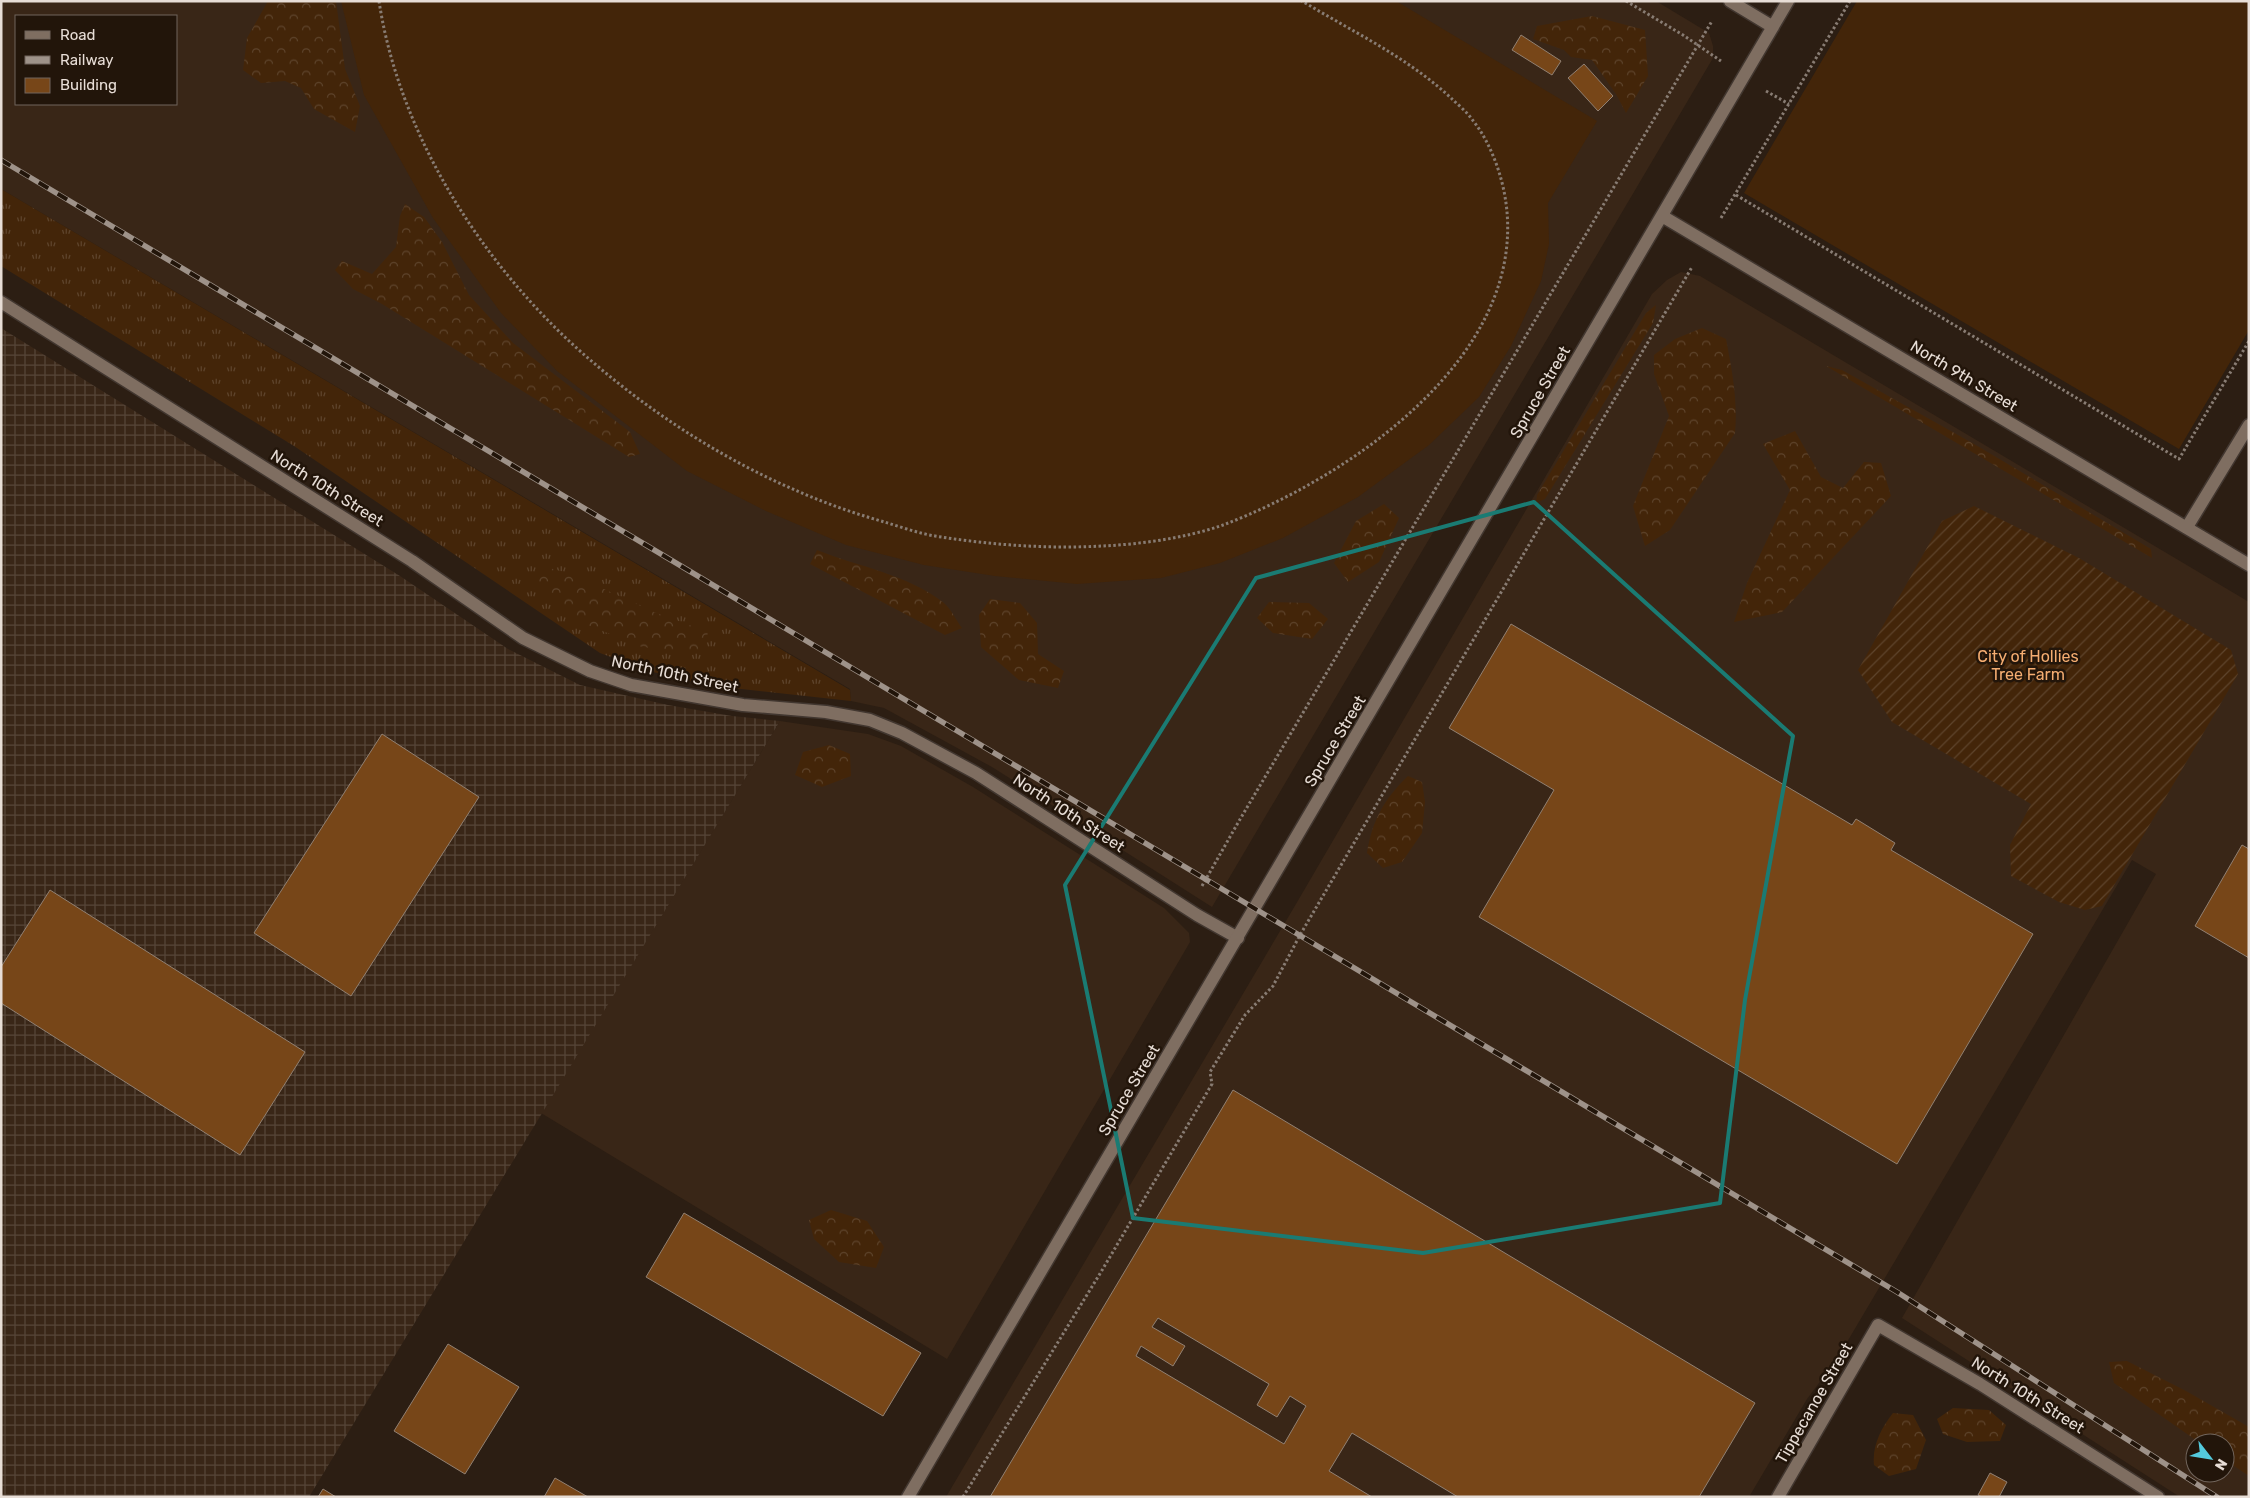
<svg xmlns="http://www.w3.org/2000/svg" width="2250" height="1498" font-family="Rubik,sans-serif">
<defs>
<pattern id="industrial-grid" width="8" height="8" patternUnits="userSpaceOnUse" patternTransform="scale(1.25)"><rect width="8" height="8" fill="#392617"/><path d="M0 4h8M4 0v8" fill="none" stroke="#564538"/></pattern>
<pattern id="grass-tufts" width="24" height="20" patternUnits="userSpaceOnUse" patternTransform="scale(1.25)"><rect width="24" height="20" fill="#432509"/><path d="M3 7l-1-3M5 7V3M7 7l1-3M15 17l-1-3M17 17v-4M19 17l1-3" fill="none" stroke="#5e442c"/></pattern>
<pattern id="forest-crowns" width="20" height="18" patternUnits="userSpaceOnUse" patternTransform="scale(1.25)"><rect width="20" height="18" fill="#432509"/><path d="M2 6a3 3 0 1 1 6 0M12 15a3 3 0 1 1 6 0" fill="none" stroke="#5e442c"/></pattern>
<pattern id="garden-furrows" width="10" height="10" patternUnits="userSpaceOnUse" patternTransform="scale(1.25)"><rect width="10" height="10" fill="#432509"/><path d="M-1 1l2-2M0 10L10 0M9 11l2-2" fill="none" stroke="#5e442c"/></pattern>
</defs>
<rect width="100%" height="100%" fill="#2c1e13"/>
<path fill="#392617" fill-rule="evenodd" d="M 1,1 L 1656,1 L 1709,33 L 1713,46 L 1713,58 L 1212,907 L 992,767 L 884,708 L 851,701 L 850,689 L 1,189 ZM 16,16 L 176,16 L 176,104 L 16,104 Z
M 1681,272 L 1700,276 L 2249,602 L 2249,1497 L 2180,1497 L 1902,1318 L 2156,874 L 2132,860 L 1837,1359 L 1807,1399 L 1749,1497 L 946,1497 L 1296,904 L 1652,294 L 1667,280 ZM 2195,1443 L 2225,1443 L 2225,1473 L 2195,1473 Z
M 780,721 L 868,734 L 901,746 L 973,787 L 1164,908 L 1189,933 L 1190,942 L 947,1359 L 541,1113 Z"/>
<path fill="url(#industrial-grid)" d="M 1,328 L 400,576 L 508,649 L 580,685 L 668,705 L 732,716 L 780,721 L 309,1497 L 1,1497 Z"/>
<path fill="url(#grass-tufts)" d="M 1,189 L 850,690 L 851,701 L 706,685 L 649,671 L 600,653 L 294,446 L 1,266 Z"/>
<path fill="url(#forest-crowns)" d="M 268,1 L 336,1 L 345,69 L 360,106 L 355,132 L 314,109 L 301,88 L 285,81 L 261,83 L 243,70 L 247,38 Z
M 1592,16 L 1645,30 L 1648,76 L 1626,113 L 1616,94 L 1592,60 L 1571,57 L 1564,50 L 1533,39 L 1537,26 Z
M 405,204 L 424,217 L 442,242 L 469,295 L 513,343 L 630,432 L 640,454 L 629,457 L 382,304 L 353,289 L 335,270 L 342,261 L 372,274 L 396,247 L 400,216 Z
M 1656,305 L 1653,323 L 1545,499 L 1536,503 L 1537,495 L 1646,313 Z
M 1702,328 L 1726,339 C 1732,370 1738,401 1735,433 L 1670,530 L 1645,546 L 1633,506 L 1669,416 L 1654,374 L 1654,355 L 1675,339 Z
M 1826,366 L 1842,370 L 1974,444 L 2151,549 L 2152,558 Z
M 1795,431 L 1821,477 L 1843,488 L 1864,462 L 1881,463 L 1891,496 L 1782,612 L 1734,622 L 1747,583 L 1790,490 L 1763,444 Z
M 1384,504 L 1399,518 L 1379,562 L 1348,582 L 1334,563 L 1356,521 Z
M 817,550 C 859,567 907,574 944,603 C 951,609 956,620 962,628 L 945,635 L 810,564 Z
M 542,566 L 571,574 L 654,612 L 708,632 L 703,653 L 642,647 L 568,617 L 530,585 Z
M 990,599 L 1020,603 L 1037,623 L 1038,654 L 1064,671 L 1058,688 L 1019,680 L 981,647 L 979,615 Z
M 1269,602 L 1309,603 L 1328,619 L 1312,639 L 1273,633 L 1257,618 Z
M 829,745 L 850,754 L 851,776 L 822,787 L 795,775 L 803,752 Z
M 1408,776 L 1422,782 L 1425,802 L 1422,833 L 1402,862 L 1383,868 L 1367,853 C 1372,821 1384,799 1408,776 Z
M 831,1210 L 867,1221 L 884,1247 L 876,1268 L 839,1262 L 814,1239 L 809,1220 Z
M 2127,1361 L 2186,1391 L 2249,1427 L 2249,1476 L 2225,1460 L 2225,1443 L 2200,1443 L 2114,1383 L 2109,1362 Z
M 1953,1408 L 1989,1410 L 2006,1425 L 2000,1441 L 1967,1442 L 1943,1434 L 1937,1419 Z
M 1893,1413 L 1913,1415 L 1926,1440 L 1916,1469 L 1889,1476 L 1874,1465 C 1872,1446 1881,1428 1893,1413 Z"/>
<path fill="url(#garden-furrows)" d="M 1974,506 L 2079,558 L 2231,650 L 2238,674 L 2102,906 L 2085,910 L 2059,902 L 2011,876 L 2010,845 L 2031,804 L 1892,722 L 1858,670 L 1942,521 Z"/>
<path fill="#432509" d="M 341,1 L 1396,1 L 1597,121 L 1548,203 L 1549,244 L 1541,281 L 1511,346 L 1479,397 L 1429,445 L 1358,497 L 1283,538 L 1220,563 L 1161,578 L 1077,584 L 995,576 L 924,565 L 846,545 L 766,511 L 687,471 L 557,371 L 501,313 L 433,218 L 364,95 Z
M 1857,1 L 2249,1 L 2249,330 L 2179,449 L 1744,193 Z"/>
<path fill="#774618" stroke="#918072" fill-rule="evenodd" d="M 1521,35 L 1561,61 L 1552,75 L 1512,50 Z
M 1584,64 L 1613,96 L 1598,111 L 1568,78 Z
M 1511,624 L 1852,825 L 1856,819 L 1895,843 L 1891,850 L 2033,934 L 1897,1164 L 1479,917 L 1554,790 L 1449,728 Z
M 382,734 L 479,797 L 351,996 L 254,933 Z
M 2242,845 L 2249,849 L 2249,958 L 2195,926 Z
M 50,890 L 305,1052 L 240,1155 L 1,1003 L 1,967 Z
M 1233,1090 L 1755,1403 L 1699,1497 L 1458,1497 L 1352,1433 L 1329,1471 L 1372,1497 L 990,1497 ZM 1158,1318 L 1269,1384 L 1257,1405 L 1277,1417 L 1290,1396 L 1306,1406 L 1284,1444 L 1136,1356 L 1141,1346 L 1173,1366 L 1185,1346 L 1152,1327 Z
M 684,1213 L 921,1353 L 883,1416 L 646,1277 Z
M 448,1344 L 519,1387 L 465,1474 L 394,1431 Z
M 1990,1473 L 2007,1482 L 1999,1497 L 1982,1497 L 1978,1495 Z
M 555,1478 L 588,1497 L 544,1497 Z
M 323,1489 L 336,1497 L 318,1497 Z"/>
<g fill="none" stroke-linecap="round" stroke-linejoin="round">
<g stroke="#423730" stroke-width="15">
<path id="service" d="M 1,302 L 412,561 L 523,638 L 590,671 L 631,685 L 743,705 L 826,712 L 870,720 L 902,733 L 976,773 L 1197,915 L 1238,938
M 1778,1497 L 1878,1325 L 1980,1384 L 2158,1497"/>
</g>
<g stroke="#423730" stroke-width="15">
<path id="minor" d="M 1730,1 L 1773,27
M 1662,216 L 2249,565
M 2187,527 L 2249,425
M 908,1497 L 1788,1"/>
</g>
<path stroke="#887c73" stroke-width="3" stroke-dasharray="2.5 2.5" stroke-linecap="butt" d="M 379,1 C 400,140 489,275 595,364 C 678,435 776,491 881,521 C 898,526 917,533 935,536 C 990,545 1048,549 1103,546 C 1142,544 1186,538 1223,525 C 1348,478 1527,357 1506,203 C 1502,174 1490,141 1471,118 C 1466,111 1457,104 1451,98 C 1407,57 1353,32 1302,1
M 1626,1 L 1683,35 L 1721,61
M 1766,91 L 1789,104
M 1736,195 L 2179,459 L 2249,341
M 1721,218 L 1850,1
M 1202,886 L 1239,821 L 1712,21
M 963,1497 L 1101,1272 L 1212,1084 L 1210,1072 L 1245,1015 L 1273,986 L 1300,935 L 1692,267"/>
<use href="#service" stroke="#7f6e61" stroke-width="12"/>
<use href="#minor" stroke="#7f6e61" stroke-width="12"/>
<g stroke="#9e9289" stroke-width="5.5">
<path id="rail" d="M 1,160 L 1897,1292 L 2217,1497"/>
</g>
<use href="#rail" stroke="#22150a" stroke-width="4" stroke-dasharray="11" stroke-linecap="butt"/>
</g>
<path fill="none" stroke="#1a7b73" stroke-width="4" stroke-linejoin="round" d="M 1534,502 L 1793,736 L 1745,1000 L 1720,1203 L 1423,1253 L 1133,1218 L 1065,885 L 1256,578 Z"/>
<g text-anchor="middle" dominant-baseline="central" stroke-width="5" stroke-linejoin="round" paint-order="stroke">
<g font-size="16" fill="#e7ddd6" stroke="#22150a">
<text transform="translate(1964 376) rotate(31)">North 9th Street</text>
<text transform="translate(1540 392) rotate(-60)">Spruce Street</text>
<text transform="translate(327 488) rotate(32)">North 10th Street</text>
<text transform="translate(675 674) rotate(12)">North 10th Street</text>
<text transform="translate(1335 741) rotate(-59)">Spruce Street</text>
<text transform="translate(1069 813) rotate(33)">North 10th Street</text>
<text transform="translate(1129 1090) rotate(-59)">Spruce Street</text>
<text transform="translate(2028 1395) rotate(32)">North 10th Street</text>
<text transform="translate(1814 1403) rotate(-60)">Tippecanoe Street</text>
</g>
<g font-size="16" fill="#f5ad71" stroke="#22150a">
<text x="2028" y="656">City of Hollies<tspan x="2028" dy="18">Tree Farm</tspan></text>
</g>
</g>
<rect width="2250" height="1498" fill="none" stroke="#e7ddd6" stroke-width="5"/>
<rect x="15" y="15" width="162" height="90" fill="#22150a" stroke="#71655c"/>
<rect x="25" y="31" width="25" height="8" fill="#7f6e61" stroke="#71655c"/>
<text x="60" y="40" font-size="15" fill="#e7ddd6">Road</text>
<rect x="25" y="56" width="25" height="8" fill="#9e9289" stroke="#71655c"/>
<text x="60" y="65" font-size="15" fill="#e7ddd6">Railway</text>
<rect x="25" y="78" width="25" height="15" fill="#774618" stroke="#71655c"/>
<text x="60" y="90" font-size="15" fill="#e7ddd6">Building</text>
<g transform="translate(2210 1458) rotate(121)"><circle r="24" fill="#22150a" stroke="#71655c"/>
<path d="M0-4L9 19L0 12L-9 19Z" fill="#54cadd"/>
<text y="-8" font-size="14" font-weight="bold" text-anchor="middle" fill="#e7ddd6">N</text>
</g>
</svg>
